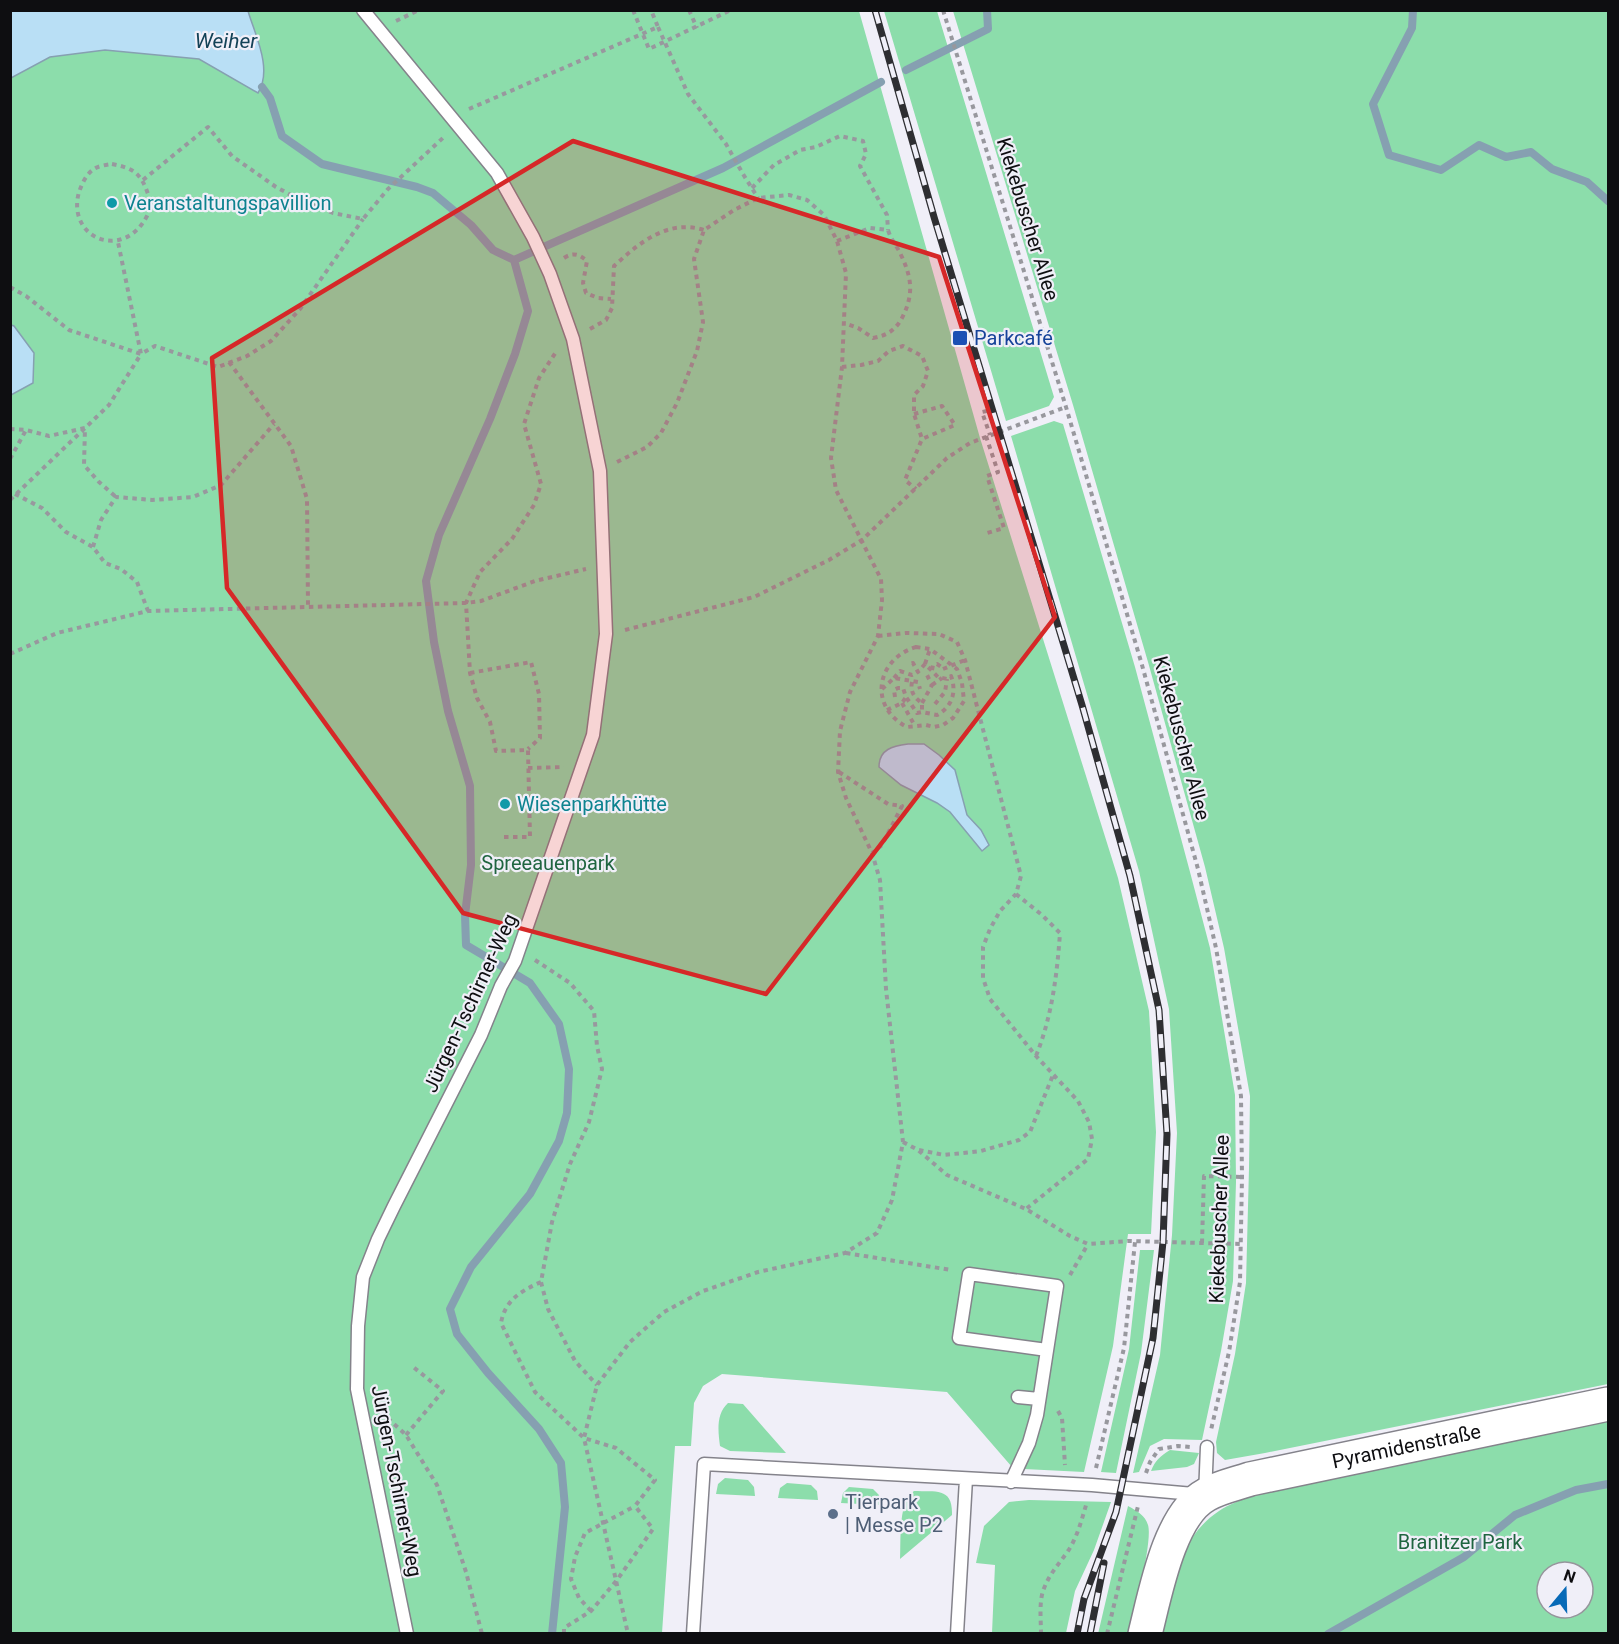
<svg xmlns="http://www.w3.org/2000/svg" width="1619" height="1644" font-family="Roboto,sans-serif">
<rect width="100%" height="100%" fill="#f0eff8"/>
<path fill="#8cddab" fill-rule="evenodd" d="M 11,11 L 859,11 L 980,438 L 1118,878 L 1149,1011 L 1156,1132 L 1151,1234 L 1128,1234 L 1113,1346 L 1084,1472 L 1024,1469 L 1012,1467 L 947,1392 L 722,1374 L 703,1386 L 694,1403 L 691,1446 L 675,1446 L 662,1633 L 11,1634 Z
M 884,11 L 937,11 L 1054,397 L 1049,406 L 1006,421 Z
M 953,11 L 1608,11 L 1608,1384 L 1265,1453 L 1225,1460 L 1217,1453 L 1216,1442 L 1235,1354 L 1246,1283 L 1249,1168 L 1250,1096 L 1224,948 L 1205,867 L 1148,662 L 1073,405 Z
M 1054,421 L 1063,424 L 1135,667 L 1190,872 L 1210,948 L 1235,1095 L 1236,1182 L 1233,1281 L 1221,1351 L 1202,1440 L 1164,1439 L 1150,1446 L 1139,1472 L 1133,1473 L 1160,1355 L 1172,1235 L 1177,1133 L 1169,1009 L 1139,871 L 1011,436 Z
M 1140,1250 L 1154,1250 L 1141,1353 L 1116,1473 L 1101,1472 L 1129,1349 Z
M 728,1403 L 743,1404 L 786,1453 L 730,1451 L 720,1446 C 718,1431 716,1414 728,1403 Z
M 1608,1418 L 1608,1633 L 1159,1634 C 1171,1589 1177,1539 1219,1511 C 1229,1504 1242,1500 1253,1495 ZM 1547,1572 L 1583,1572 L 1583,1608 L 1547,1608 Z
M 1170,1450 L 1199,1453 L 1194,1464 L 1187,1467 L 1151,1471 C 1155,1461 1160,1456 1170,1450 Z
M 725,1478 L 748,1480 L 754,1487 L 755,1496 L 716,1494 L 718,1484 Z
M 787,1483 L 811,1485 L 817,1491 L 818,1500 L 778,1498 L 780,1488 Z
M 849,1487 L 873,1489 L 879,1495 L 880,1505 L 841,1503 L 843,1493 Z
M 914,1491 C 936,1492 953,1487 952,1515 L 900,1559 C 901,1540 898,1501 914,1491 Z
M 1029,1500 L 1111,1502 L 1094,1550 L 1075,1591 L 1066,1633 L 992,1633 L 995,1565 L 976,1563 L 984,1526 L 1009,1502 Z
M 1128,1506 C 1137,1511 1145,1515 1148,1525 C 1153,1540 1134,1614 1131,1633 L 1098,1634 Z"/>
<path fill="#b9dff5" stroke="#86a0b1" stroke-width="1.5" d="M 11,10 L 248,11 C 255,35 273,69 258,93 L 199,59 L 105,50 L 50,57 L 11,78 Z
M 11,325 L 14,326 L 34,353 L 33,383 L 11,395 Z
M 908,744 L 924,744 L 939,755 L 955,770 L 967,815 L 981,830 L 989,845 L 982,851 L 950,812 L 937,803 L 901,785 L 879,767 C 879,749 893,746 908,744 Z"/>
<g fill="none" stroke-linecap="round" stroke-linejoin="round">
<path stroke="#86a0b1" stroke-width="8" d="M 1413,10 L 1412,28 L 1373,104 L 1389,155 L 1441,170 L 1479,145 L 1506,157 L 1531,152 L 1552,169 L 1587,182 L 1608,201
M 906,70 L 988,29 L 987,10
M 262,87 L 270,98 L 282,136 L 322,164 L 417,187 L 433,193 L 471,225 L 493,250 L 514,260 L 723,168 L 881,82
M 514,260 L 528,311 L 515,354 L 490,419 L 439,535 L 426,581 L 434,642 L 448,711 L 470,786 L 471,865 L 465,915 L 466,945 L 530,983 L 559,1024 L 569,1069 L 567,1113 L 559,1141 L 530,1194 L 471,1267 L 450,1309 L 457,1334 L 488,1373 L 539,1429 L 561,1463 L 565,1507 L 552,1634
M 1328,1634 L 1464,1557 L 1515,1515 L 1576,1490 L 1608,1484"/>
<g stroke="#84838b" stroke-width="15">
<path id="lane" d="M 363,10 L 497,173 L 533,237 L 550,274 L 573,339 L 600,471 L 606,634 L 593,735 L 515,961 L 501,986 L 481,1035 L 394,1206 L 378,1239 L 363,1277 L 358,1326 L 357,1389 L 407,1634
M 1018,1397 L 1039,1399
M 1011,1482 L 1029,1443 L 1037,1415 L 1057,1286 L 969,1274 L 959,1338 L 1047,1350
M 693,1634 L 704,1464 L 1092,1485 L 1205,1495 L 1207,1447
M 957,1634 L 966,1479"/>
</g>
<g stroke="#84838b" stroke-width="36">
<g id="secondary">
<path id="s1" d="M 1145,1634 C 1155,1595 1169,1515 1206,1495 C 1219,1487 1236,1484 1250,1479 L 1608,1404"/>
</g>
</g>
<path stroke="#98989e" stroke-width="4" stroke-dasharray="4.5 4.5" stroke-linecap="butt" d="M 633,10 L 649,49 L 731,10
M 689,10 L 697,28
M 943,10 L 1066,407 L 1142,665 L 1198,869 L 1216,948 L 1241,1096 L 1242,1177 L 1240,1282 L 1229,1352 L 1211,1430
M 396,21 L 419,10
M 658,27 L 688,94 L 726,144 L 743,174 L 758,198
M 469,109 L 658,27 L 651,10
M 112,164 C 133,168 141,173 148,194 C 150,200 150,210 147,216 C 123,262 66,238 79,192 C 82,184 86,174 94,169 C 98,166 106,165 112,164 Z
M 143,180 L 208,127 L 232,156 L 276,187 L 300,200 L 333,213 L 363,219 L 388,189 L 445,136
M 752,188 L 774,165 L 800,150 L 816,147 L 840,136 L 863,141 L 866,154 L 860,166 L 887,215 L 888,230
M 837,241 L 870,228 L 888,230 C 891,240 897,246 901,255 C 911,276 914,292 904,314 C 897,329 889,335 873,338 L 858,328 L 844,323
M 564,258 C 573,252 579,254 587,261 L 583,283 L 586,293 L 598,298 L 611,299
M 10,287 L 26,296 L 69,330 L 141,354 L 155,346 L 218,367 L 247,356 L 271,341 L 300,309 L 363,219
M 590,329 L 606,320 L 612,308 L 614,266 C 640,242 668,219 704,230
M 229,362 L 291,446 L 307,499 L 308,605
M 842,367 L 861,365 L 878,361 L 889,351 L 903,346 L 922,356 L 928,371 L 923,386 L 914,395 L 914,414 L 922,439 L 905,480 L 916,489
M 987,411 L 982,412 L 990,435
M 914,414 L 942,406 L 955,425 L 922,439
M 10,429 L 26,430 L 49,436 L 85,428 L 84,465 L 99,482 L 116,497
M 986,436 L 998,472 L 987,476 L 1004,528 L 987,533
M 10,459 L 26,430
M 617,462 L 647,447 L 661,433 L 677,403 L 697,351 L 703,322 L 694,259 L 704,230 L 734,210 L 758,198 L 789,195 L 807,200 L 824,215 L 837,241 L 846,273 L 842,367 L 831,458 L 836,490 L 881,579 L 882,600 L 878,636 L 850,692 L 840,731 L 838,772 L 846,798 L 872,853 L 880,880 L 886,989 L 903,1142 L 892,1200 L 877,1233 L 845,1253 L 758,1272 L 703,1291 L 664,1312 L 630,1342 L 597,1385 L 584,1438 L 628,1634
M 15,494 L 42,508 L 66,532 L 93,547 L 105,563 L 121,569 L 137,582 L 148,611
M 10,500 L 109,405 L 141,354 L 118,242
M 93,547 L 101,520 L 116,497 L 152,500 L 193,497 L 221,485 L 274,424
M 625,630 L 754,597 L 829,560 L 862,540 L 947,458 L 970,443 L 1066,407
M 878,636 L 906,633 L 939,634 L 957,642 L 965,660 L 1021,876 L 1016,894 L 1000,911 L 990,929 L 983,947 L 983,978 L 990,999 L 1036,1056 L 1078,1101 L 1089,1122 L 1092,1139 L 1088,1159 L 1026,1209
M 916,647 L 930,649 L 957,669 L 962,683 L 964,701 L 953,718 L 943,725 L 934,727 L 926,725 L 907,727 C 868,707 876,659 916,647 Z
M 10,654 L 57,633 L 148,611 L 466,603 L 481,601 L 535,581 L 586,569
M 925,664 L 930,649
M 943,669 L 965,660
M 932,670 L 933,665 L 937,664 L 944,669
M 470,673 L 531,662 L 539,694 L 540,738 L 528,749
M 894,678 L 900,671 L 912,675 L 918,672
M 912,682 C 910,691 914,698 922,703 L 922,712
M 932,685 L 942,678
M 882,689 L 894,678 L 918,682 L 920,689
M 895,697 L 894,690 L 898,688 L 903,688 L 906,697 L 917,713 L 922,712 L 937,715 C 952,707 957,692 951,676 L 947,679 L 938,677 L 925,664 L 918,672 L 913,663 L 909,664
M 902,703 L 915,726
M 922,703 L 932,685 L 927,675
M 935,704 L 945,692 L 947,679
M 887,710 L 902,703 L 906,697
M 528,768 L 564,767
M 839,772 L 888,804 L 902,806 L 882,845 L 872,853
M 504,837 L 530,837 L 528,750 L 496,751 L 490,722 L 477,698 L 470,673 L 466,603 L 480,572 L 512,539 L 534,505 L 541,484 L 524,424 L 539,378 L 556,352
M 1016,894 L 1042,915 L 1060,933 C 1057,975 1052,1016 1036,1056
M 535,960 L 570,983 L 594,1011 L 597,1046 L 602,1069 L 589,1122 L 570,1164 L 552,1222 L 541,1282 L 548,1309 L 575,1361 L 597,1385
M 903,1142 L 918,1150 L 947,1175 L 1026,1209 L 1070,1236 L 1088,1244 L 1128,1241 L 1241,1244
M 919,1150 L 944,1155 L 981,1151 L 1019,1140 L 1030,1132 L 1053,1075
M 1202,1243 L 1204,1176 L 1242,1177
M 846,1253 L 951,1270
M 1070,1275 L 1088,1244
M 541,1282 C 521,1291 505,1300 501,1323 L 535,1392 L 584,1438 L 616,1448 L 655,1480 L 635,1506 L 653,1529 L 617,1580 L 591,1611 L 564,1628 L 564,1634
M 1058,1411 L 1062,1418 L 1065,1465
M 381,1412 L 406,1435 L 437,1485 L 466,1572 L 482,1634
M 406,1435 L 443,1391 L 412,1366
M 1096,1468 L 1124,1348 L 1135,1242
M 1146,1473 L 1150,1462 L 1159,1449 L 1178,1446 L 1190,1447
M 591,1611 L 579,1598 L 571,1579 L 575,1557 L 585,1533 L 635,1506
M 1041,1634 C 1041,1620 1039,1604 1043,1591 C 1049,1574 1059,1564 1068,1551 C 1078,1536 1082,1518 1087,1502
M 1107,1634 L 1138,1506"/>
<use href="#lane" stroke="#fff" stroke-width="12"/>
<use href="#secondary" stroke="#fff" stroke-width="33"/>
<g stroke="#2e2e32" stroke-width="7">
<path id="rail" d="M 875,10 L 934,217 L 1082,705 L 1130,876 L 1159,1010 L 1167,1134 L 1163,1242 L 1153,1338 L 1116,1512 L 1084,1599 L 1077,1634
M 1090,1634 L 1104,1563"/>
</g>
<use href="#rail" stroke="#f0eff8" stroke-width="4.5" stroke-dasharray="14" stroke-linecap="butt"/>
</g>
<path fill="#d62828" fill-opacity="0.2" stroke="#d62828" stroke-width="4.5" stroke-linejoin="round" d="M 573,141 L 939,257 L 1055,617 L 766,994 L 463,913 L 227,588 L 212,358 Z"/>
<g fill="#0f9aa8" stroke="#f0eff8" stroke-width="2">
<circle cx="112" cy="203" r="6"/>
<circle cx="505" cy="804" r="6"/>
</g>
<rect fill="#1a4fb4" stroke="#f0eff8" stroke-width="2" x="952" y="330" width="16" height="16" rx="3"/>
<circle fill="#5c6f8a" stroke="#f0eff8" stroke-width="2" cx="833" cy="1514" r="6"/>
<g text-anchor="middle" dominant-baseline="central" stroke-width="4.5" stroke-linejoin="round" paint-order="stroke">
<g font-size="20" fill="#0d838f" stroke="#f0eff8" text-anchor="start">
<text x="124" y="203">Veranstaltungspavillion</text>
<text x="517" y="804">Wiesenparkhütte</text>
</g>
<g font-size="20" fill="#0e0e11" stroke="#f0eff8">
<text transform="translate(1028 219) rotate(73)">Kiekebuscher Allee</text>
<text transform="translate(1182 738) rotate(75)">Kiekebuscher Allee</text>
<text transform="translate(470 1003) rotate(-65)">Jürgen-Tschirner-Weg</text>
<text transform="translate(1219 1219) rotate(-88)">Kiekebuscher Allee</text>
<text stroke="none"><textPath href="#s1" startOffset="362">Pyramidenstraße</textPath></text>
<text transform="translate(397 1481) rotate(79)">Jürgen-Tschirner-Weg</text>
</g>
<g font-size="20" fill="#164399" stroke="#f0eff8" text-anchor="start">
<text x="974" y="338">Parkcafé</text>
</g>
<g font-size="20" fill="#1f6540" stroke="#f0eff8">
<text x="548" y="863">Spreeauenpark</text>
<text x="1460" y="1542">Branitzer Park</text>
</g>
<g font-size="20" fill="#4e5e75" stroke="#f0eff8" text-anchor="start">
<text x="845" y="1502">Tierpark<tspan x="845" dy="23">| Messe P2</tspan></text>
</g>
<g font-size="21" font-style="italic" fill="#134257" stroke="#f0eff8">
<text x="226" y="41">Weiher</text>
</g>
</g>
<rect width="1619" height="1644" fill="none" stroke="#0e0e11" stroke-width="24"/>
<g transform="translate(1565 1590) rotate(19)"><circle r="28" fill="#f0eff8" stroke="#96959c" stroke-width="1.5"/>
<path d="M0-4.5L10 22L0 15L-10 22Z" fill="#086ab7"/>
<text y="-9" font-size="16" font-weight="bold" text-anchor="middle" fill="#0e0e11">N</text>
</g>
</svg>
